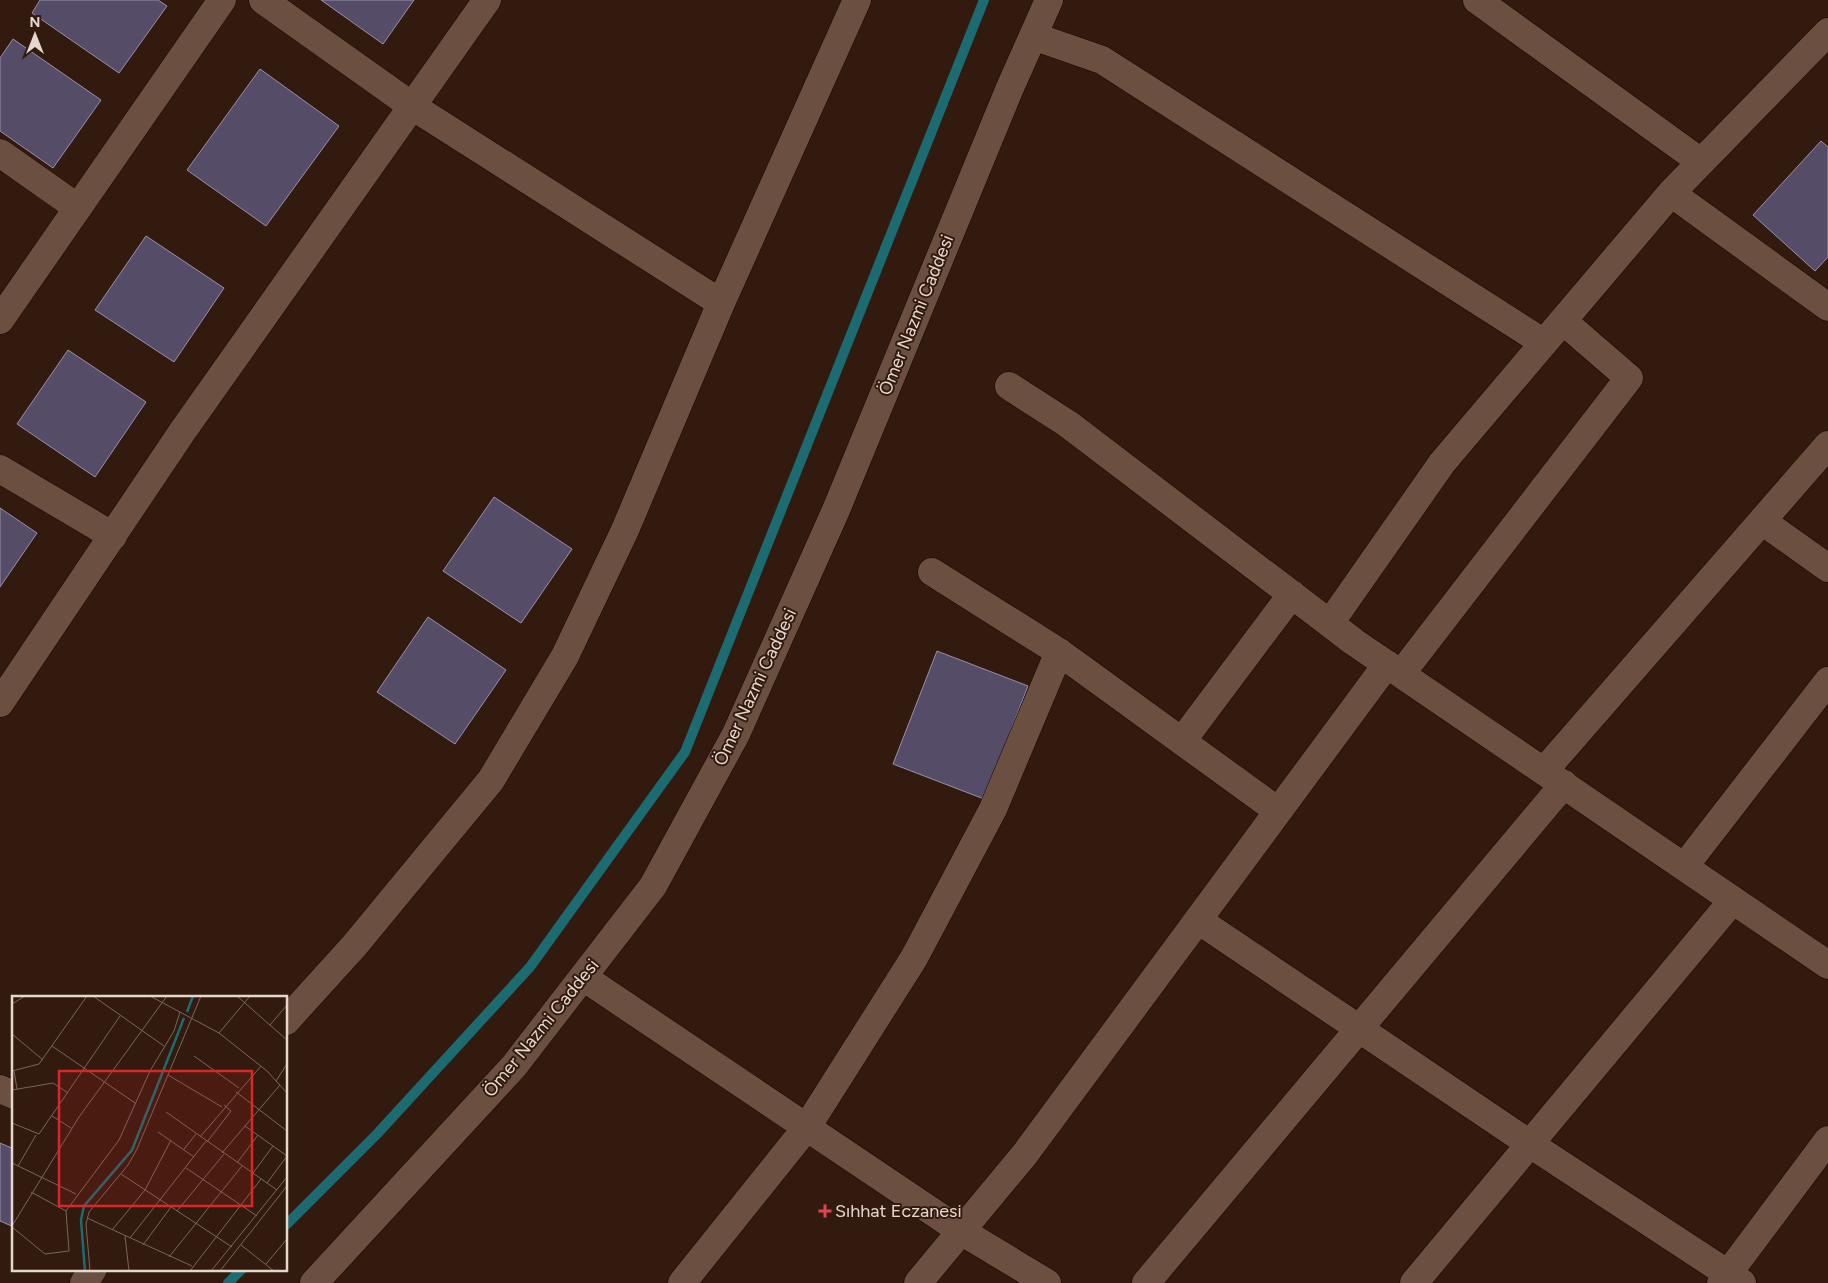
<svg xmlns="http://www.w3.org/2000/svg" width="1828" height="1283" font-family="Figtree,sans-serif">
<rect width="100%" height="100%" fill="#321b0e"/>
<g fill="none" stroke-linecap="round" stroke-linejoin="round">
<path stroke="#1b6b71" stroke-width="10" d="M 286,1225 L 377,1134 L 530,967 L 685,752 L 984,0
M 228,1283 L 242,1269"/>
</g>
<path fill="#554d67" stroke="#988fac" d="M 40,0 L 158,0 L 167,6 L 119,73 L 32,13 Z
M 321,0 L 414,0 L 383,44 Z
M 13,39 L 101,100 L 53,168 L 0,131 L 0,58 Z
M 260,69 L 339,126 L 266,226 L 187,170 Z
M 1821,141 L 1828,147 L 1828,257 L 1815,271 L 1753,215 Z
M 146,236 L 224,288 L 174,362 L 95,310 Z
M 68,350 L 146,402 L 95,477 L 17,424 Z
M 494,497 L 572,549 L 521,623 L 443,571 Z
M 0,508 L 37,533 L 0,587 Z
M 428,617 L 506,670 L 455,744 L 377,692 Z
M 937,651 L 1028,686 L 984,799 L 893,764 Z
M 0,1143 L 14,1149 L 14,1227 L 0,1221 Z"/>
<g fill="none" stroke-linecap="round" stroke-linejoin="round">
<g stroke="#190500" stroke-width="29">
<path id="minor" d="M 263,0 L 412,106 L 721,303
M 1477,0 L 1701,162
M 1033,36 L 1102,60 L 1544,343
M 0,153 L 78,208
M 1671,193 L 1828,307
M 0,320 L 222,0
M 1009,386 L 1068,424 L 1354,642 L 1828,965
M 0,469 L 113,536
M 1762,521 L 1828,568
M 932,572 L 1059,652 L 1278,811
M 1330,623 L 1442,463 L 1671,193 L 1828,32
M 1401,674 L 1629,378 L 1563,321
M 0,703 L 182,432 L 487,0
M 1182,741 L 1292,594
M 1544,771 L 1828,445
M 1684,867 L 1828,681
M 1198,920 L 1530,1144 L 1742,1283
M 583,977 L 961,1231 L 1047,1283
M 286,1021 L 354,946 L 491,780 L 565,656 L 625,530 L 721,303 L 857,0
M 0,1089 L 14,1095
M 84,1283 L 93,1269
M 314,1283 L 514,1066 L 653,886 L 736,734 L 836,510 L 1009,90 L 1049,0
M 682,1283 L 807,1127 L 914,958 L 993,809 L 1059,652
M 918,1283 L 1025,1154 L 1387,664
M 1146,1283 L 1564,784
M 1414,1283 L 1733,900
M 1721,1283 L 1828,1140"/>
</g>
<use href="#minor" stroke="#6b5042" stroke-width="28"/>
</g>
<path fill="#e0444e" stroke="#321b0e" stroke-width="2" d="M822.5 1203.5h5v5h5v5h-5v5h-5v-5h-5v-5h5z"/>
<g text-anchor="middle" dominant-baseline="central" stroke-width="4" stroke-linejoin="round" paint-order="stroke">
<g font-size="18" fill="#e7d6ce" stroke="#321b0e">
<text transform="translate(916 315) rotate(-68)">Ömer Nazmi Caddesi</text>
<text transform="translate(755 687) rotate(-65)">Ömer Nazmi Caddesi</text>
<text transform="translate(541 1028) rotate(-51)">Ömer Nazmi Caddesi</text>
</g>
<g font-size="18" fill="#e7d6ce" stroke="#321b0e" text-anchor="start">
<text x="835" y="1211">Sıhhat Eczanesi</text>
</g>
</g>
<g transform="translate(12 996)">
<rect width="275" height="275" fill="#321b0e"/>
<path fill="none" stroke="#1b6b71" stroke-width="2.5" d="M 175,16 L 181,0M 73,275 L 69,224 L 72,210 L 120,154 L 172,22"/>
<path fill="none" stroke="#7a665b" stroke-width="1" d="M 81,0 L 152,50M 138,0 L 207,37 L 255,75 L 275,97M 225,0 L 275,44M 0,8 L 13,0M 258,29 L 275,9M 207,37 L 238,0M 0,38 L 31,64M 40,50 L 123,107M 182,60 L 227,92M 0,75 L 27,68 L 75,0M 2,75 L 5,93M 156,79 L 210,111M 264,85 L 275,68M 0,94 L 41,87 L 56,97M 224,96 L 275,135M 154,116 L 265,194M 40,120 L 59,132M 0,127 L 27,138 L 108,20M 233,130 L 275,160M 146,136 L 182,161M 188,141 L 249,70M 195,146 L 219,115 L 212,109M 172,153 L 184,138M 210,157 L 268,89M 0,167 L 64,198M 225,167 L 246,139M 6,170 L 24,139M 174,172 L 245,220M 241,177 L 261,150M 109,178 L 220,251M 255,187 L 275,160M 54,215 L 107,144 L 138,75 L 162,35 L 168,16M 165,215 L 212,158M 75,222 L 180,270M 0,230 L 67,121 L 155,0M 0,231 L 33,258 L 57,255 L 54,215 L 19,196M 100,234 L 133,194 L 159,144M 113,240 L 117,275M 118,242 L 194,145M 131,249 L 159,211M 229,249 L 262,275M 157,261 L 230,170M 254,268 L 275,243M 78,275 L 74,228 L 77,216 L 116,169 L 125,153 L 189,0M 178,275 L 249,183M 199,275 L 275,181M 208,275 L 275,190"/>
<path fill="#d62828" fill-opacity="0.15" stroke="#d62828" stroke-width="2.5" d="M 47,75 L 240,75 L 240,210 L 47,210 Z"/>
<rect width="275" height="275" fill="none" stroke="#e7d6ce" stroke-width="2.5"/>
</g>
<g transform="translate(35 35)" stroke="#321b0e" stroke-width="4" paint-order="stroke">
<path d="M0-4L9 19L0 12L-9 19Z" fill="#e7d6ce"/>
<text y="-8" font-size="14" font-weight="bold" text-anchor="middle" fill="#e7d6ce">N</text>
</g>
</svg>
